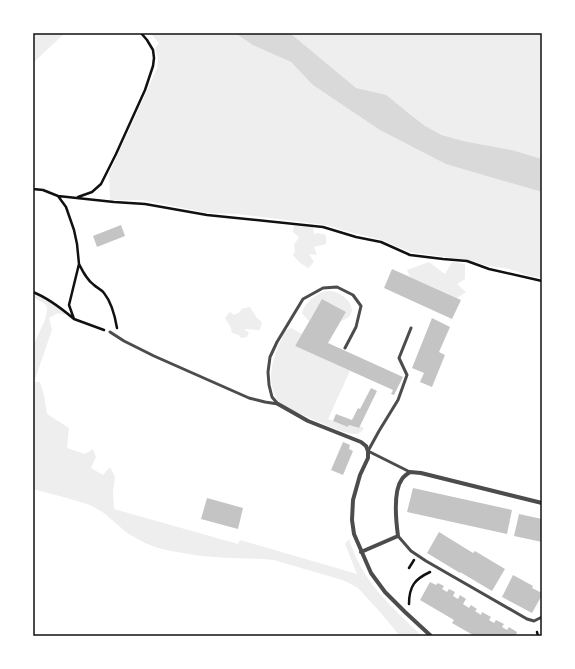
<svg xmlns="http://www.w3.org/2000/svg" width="575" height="669" font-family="Signika,sans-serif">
<rect width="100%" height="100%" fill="#fff"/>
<path fill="#eee" d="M 33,33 L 65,33 L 33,63 Z
M 150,33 L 236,33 L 272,53 L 291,62 L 314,85 L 506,181 L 542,192 L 542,278 L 526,275 L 510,269 L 489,266 L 466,260 L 410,252 L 382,240 L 350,232 L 326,225 L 237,214 L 209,213 L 142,200 L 110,200 L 109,174 L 147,91 L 157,68 L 158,58 L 155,48 L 159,43 Z
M 290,33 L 542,33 L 542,159 L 512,150 L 462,141 L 443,135 L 426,127 L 408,112 L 386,96 L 355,88 Z
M 294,226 L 313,227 L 314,234 L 318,233 L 326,235 L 326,244 L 314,247 L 317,255 L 309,254 L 314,262 L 308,268 L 299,262 L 293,255 L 295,251 L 294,245 L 299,237 L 293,232 Z
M 429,262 L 445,274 L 452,262 L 465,264 L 465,279 L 457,284 L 466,292 L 457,298 L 410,277 L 407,270 Z
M 326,291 C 346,289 364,315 341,321 L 346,312 L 322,299 L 309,321 L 305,317 L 302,313 C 305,302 316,294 326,291 Z
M 33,293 C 45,299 57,306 67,315 L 58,313 L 49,318 L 52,330 L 34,382 L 40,382 L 44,395 L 47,414 L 69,428 L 67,448 L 85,454 L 93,449 L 96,457 L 91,468 L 103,475 L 110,467 L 115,477 L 113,492 L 114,509 L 238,544 L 240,540 L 357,574 L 345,544 L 349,539 C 362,582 391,606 422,636 L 400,636 L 380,612 L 358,588 L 351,584 L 342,580 L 274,560 L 262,559 L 229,558 L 201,556 L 171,551 L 158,548 L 145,543 L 127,533 L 104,513 L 90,505 L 67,498 L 33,489 L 33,346 L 45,320 L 47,310 L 47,307 L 45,304 L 33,297 Z
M 250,307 L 257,318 L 262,322 L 260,330 L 244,329 L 249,333 L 247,337 L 241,338 L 239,335 L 232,333 L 231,328 L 225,318 L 230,312 L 234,315 L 240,312 L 241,309 Z
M 291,328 L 302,334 L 295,346 L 350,371 L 328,419 L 348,427 L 349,425 L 358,428 L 360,426 L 364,428 C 362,432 359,434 354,434 C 342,433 319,422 308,417 C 299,413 290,410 282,405 C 279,402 276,399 275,395 C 265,374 276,352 284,333 L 286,330 Z"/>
<path fill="#d9d9d9" d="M 235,33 L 290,33 L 356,88 L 386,95 L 425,126 L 442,135 L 463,141 L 512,150 L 542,159 L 542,192 L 446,164 L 380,130 L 313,85 L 291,62 L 253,45 Z"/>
<path fill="#c4c4c4" d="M 121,225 L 125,236 L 97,247 L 93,236 Z
M 392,269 L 461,300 L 452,319 L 384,288 Z
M 322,299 L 346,312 L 328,343 L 403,377 L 394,395 L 391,394 L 393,390 L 295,346 Z
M 432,318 L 450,327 L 439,352 L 445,355 L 432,387 L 420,382 L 424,373 L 412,368 Z
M 371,388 L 377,391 L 359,428 L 349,425 L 348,427 L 333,421 L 336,414 L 352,420 L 358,408 L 360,409 Z
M 343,442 L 350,445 L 349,449 L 353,451 L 343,475 L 331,470 Z
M 413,488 L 512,510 L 507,534 L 407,512 Z
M 207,498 L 243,508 L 238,529 L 201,519 Z
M 519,514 L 542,519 L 542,542 L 514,536 Z
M 439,532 L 473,553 L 475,551 L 505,569 L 492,591 L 460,572 L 460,573 L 427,553 Z
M 513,575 L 533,586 L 532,588 L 542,593 L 542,595 L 532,613 L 502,597 Z
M 430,582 L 436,585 L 438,583 L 444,586 L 442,589 L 447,592 L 449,589 L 455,592 L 453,596 L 458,599 L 460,595 L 466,599 L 463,604 L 469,608 L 471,605 L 477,609 L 475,611 L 481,615 L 482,612 L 491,617 L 489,620 L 494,623 L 496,620 L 504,624 L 502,627 L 507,630 L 509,627 L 517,632 L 516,635 L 518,636 L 473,636 L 473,635 L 452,623 L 454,620 L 420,600 Z"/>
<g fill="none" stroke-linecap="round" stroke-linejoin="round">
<path stroke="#111" stroke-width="2.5" d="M 33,189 L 43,190 L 58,196 L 66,207 L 74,230 L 77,244 L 79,264 L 69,305 L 74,319 L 104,330
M 58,196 L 114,202 L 145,204 L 207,215 L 323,227 L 356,237 L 381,242 L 410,255 L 443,259 L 467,261 L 489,269 L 542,281
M 78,197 L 92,192 L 101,184 L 116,154 L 145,90 L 153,66 L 154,58 L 153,50 L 147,40 L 141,33
M 79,264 C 83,272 87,280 94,285 C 97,288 101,289 104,293 C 112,303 115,316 117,328
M 33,292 C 48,298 61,308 74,319
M 409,568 L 414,560
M 409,604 C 409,586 415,579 430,572
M 537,632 L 538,636"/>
<path stroke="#4c4c4c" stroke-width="3" d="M 110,332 L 124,341 L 154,356 L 249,398 L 265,402 L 278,404
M 278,404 L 272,397 L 269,385 L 268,372 L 270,357 L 277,342 L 303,299 L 323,288 L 337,287 L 353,295 L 361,306 L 356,327 L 345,348
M 410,472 L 368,451 L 379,431 L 398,400 L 407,375 L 399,358 L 411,328
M 398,536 L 411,551 L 426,561 L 527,619 L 534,621 L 542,617"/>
<path stroke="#4c4c4c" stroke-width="4" d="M 278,404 L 308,421 L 361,442 L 366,446 L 368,451 L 368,458 L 360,475 L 353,500 L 352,520 L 354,534 L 371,573 L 385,592 L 405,612 L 431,636
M 361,552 L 398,536 C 396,521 393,491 402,479 C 404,476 407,474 410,472 L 421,473 L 542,503"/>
</g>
<rect width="575" height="669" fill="none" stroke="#ffffff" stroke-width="68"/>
<rect x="34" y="34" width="507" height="601" fill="none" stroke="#111" stroke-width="1.5"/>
</svg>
